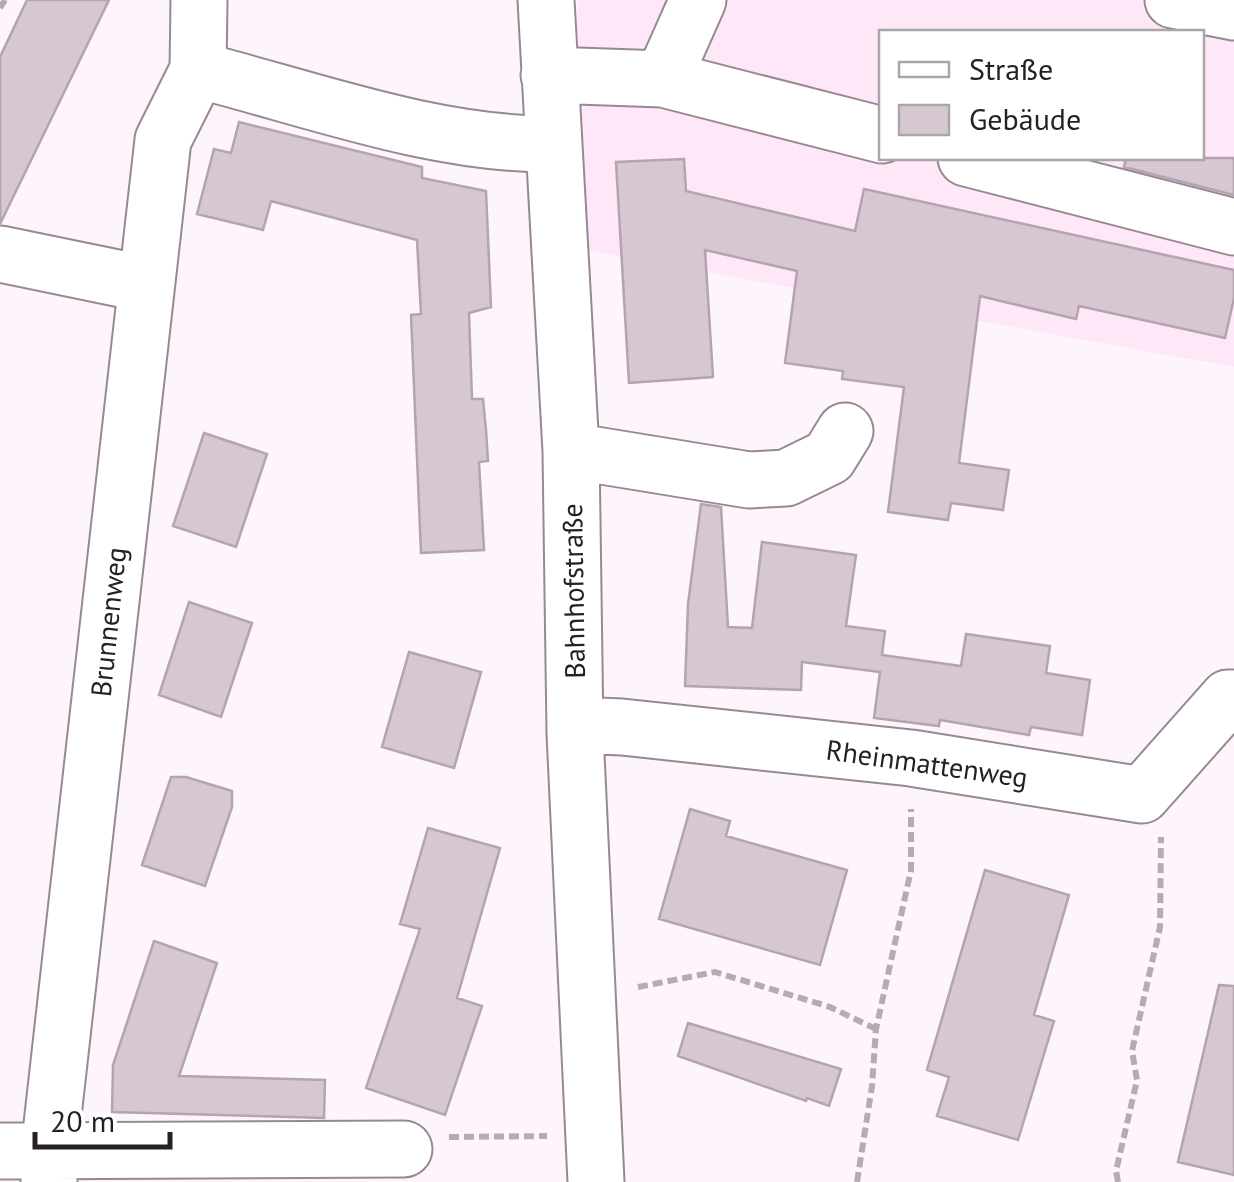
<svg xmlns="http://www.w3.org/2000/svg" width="1234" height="1182" font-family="'PT Sans',sans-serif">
<rect width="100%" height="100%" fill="#fef5fc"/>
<path fill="#fee8f8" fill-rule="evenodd" d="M 578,0 L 1234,0 L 1234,367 L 589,251 L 577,25 ZM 882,32 L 1202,32 L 1202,158 L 882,158 Z"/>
<path fill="#d7c7d3" stroke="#b3a4af" stroke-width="2.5" d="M 27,0 L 109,0 L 0,224 L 0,57 Z
M 239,122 L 422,167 L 422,178 L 486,191 L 491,307 L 469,313 L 472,399 L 483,399 L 486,430 L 488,461 L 479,462 L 484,550 L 421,553 L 411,315 L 421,314 L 417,240 L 271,201 L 263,230 L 197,214 L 214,149 L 231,153 Z
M 1126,158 L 1234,158 L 1234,195 L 1124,167 Z
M 684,159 L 686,191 L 855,231 L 864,189 L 1234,270 L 1234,298 L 1225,338 L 1079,306 L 1076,319 L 980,296 L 959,463 L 1009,470 L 1003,510 L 951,503 L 948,520 L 888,512 L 904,387 L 842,379 L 843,371 L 785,363 L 797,271 L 705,250 L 713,377 L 629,383 L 616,162 Z
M 204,433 L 267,454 L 236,547 L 173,526 Z
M 701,504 L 721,507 L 728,627 L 752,628 L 762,542 L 856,555 L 846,626 L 885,631 L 882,655 L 961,666 L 966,634 L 1050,646 L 1046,673 L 1090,680 L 1082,735 L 1031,727 L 1029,735 L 940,720 L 939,726 L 874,718 L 880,672 L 802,662 L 801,690 L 685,686 L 688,604 Z
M 189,602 L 252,623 L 221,717 L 159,695 Z
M 409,652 L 481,672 L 454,768 L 382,747 Z
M 171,777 L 186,777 L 232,791 L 232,807 L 205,886 L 142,865 Z
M 690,809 L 730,821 L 726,836 L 847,870 L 820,965 L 659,919 Z
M 428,828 L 500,848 L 457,998 L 482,1006 L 445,1115 L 366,1088 L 420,929 L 400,924 Z
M 985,870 L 1069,895 L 1034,1015 L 1054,1021 L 1018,1140 L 937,1116 L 949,1077 L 927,1070 Z
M 154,941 L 217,963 L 179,1076 L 325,1080 L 324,1118 L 112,1112 L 113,1065 Z
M 1219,985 L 1234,986 L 1234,1175 L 1178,1162 Z
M 688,1023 L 841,1069 L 829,1106 L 807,1098 L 806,1101 L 678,1056 Z"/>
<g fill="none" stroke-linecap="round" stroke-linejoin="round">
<g stroke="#978993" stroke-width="59">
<path id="minor" d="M 199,0 L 198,70 C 311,99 435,145 552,144
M 546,0 L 571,451 L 575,733 L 596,1182
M 1173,0 L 1234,12
M 549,75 L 663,79 L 882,135
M 663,79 L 698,0
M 966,158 L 1234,227
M 0,254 L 146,284
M 571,451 L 749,480 L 786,478 L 829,457 L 845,431
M 575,725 L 622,727 L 911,758 L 1142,795 L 1228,698 L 1234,698
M 0,1151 L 404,1149
M 49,1182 L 49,1151 L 163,140 L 198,70"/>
</g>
<path stroke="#b4acb2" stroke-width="6" stroke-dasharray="10 5" stroke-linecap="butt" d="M 0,8 L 5,0
M 638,987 L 715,972 L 830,1007 L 876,1029
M 449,1137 L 547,1136
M 857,1182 L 872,1086 L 876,1029 L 911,870 L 911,809
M 1118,1182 L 1116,1171 L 1137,1080 L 1132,1051 L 1160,927 L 1161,837"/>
<use href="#minor" stroke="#fff" stroke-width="55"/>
</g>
<g text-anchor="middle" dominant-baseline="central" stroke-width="8" stroke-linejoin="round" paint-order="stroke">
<g font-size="28" fill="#262024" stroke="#fff">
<text transform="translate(573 591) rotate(-91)">Bahnhofstraße</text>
<text transform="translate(108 622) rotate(-84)">Brunnenweg</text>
<text transform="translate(927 763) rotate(8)">Rheinmattenweg</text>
</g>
</g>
<rect x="879" y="30" width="325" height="130" fill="#ffffff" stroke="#a8a6a7" stroke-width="2.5"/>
<rect x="899" y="62" width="50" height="15" fill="#ffffff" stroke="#a8a6a7" stroke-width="2.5"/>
<text x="969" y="80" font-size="30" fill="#262024">Straße</text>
<rect x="899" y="105" width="50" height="30" fill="#d7c7d3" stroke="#a8a6a7" stroke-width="2.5"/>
<text x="969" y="130" font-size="30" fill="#262024">Gebäude</text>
<path d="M35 1132v15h135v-15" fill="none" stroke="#262024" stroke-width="5"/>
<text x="50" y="1132" font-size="30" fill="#262024" stroke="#ffffff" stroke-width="8" paint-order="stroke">20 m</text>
</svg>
